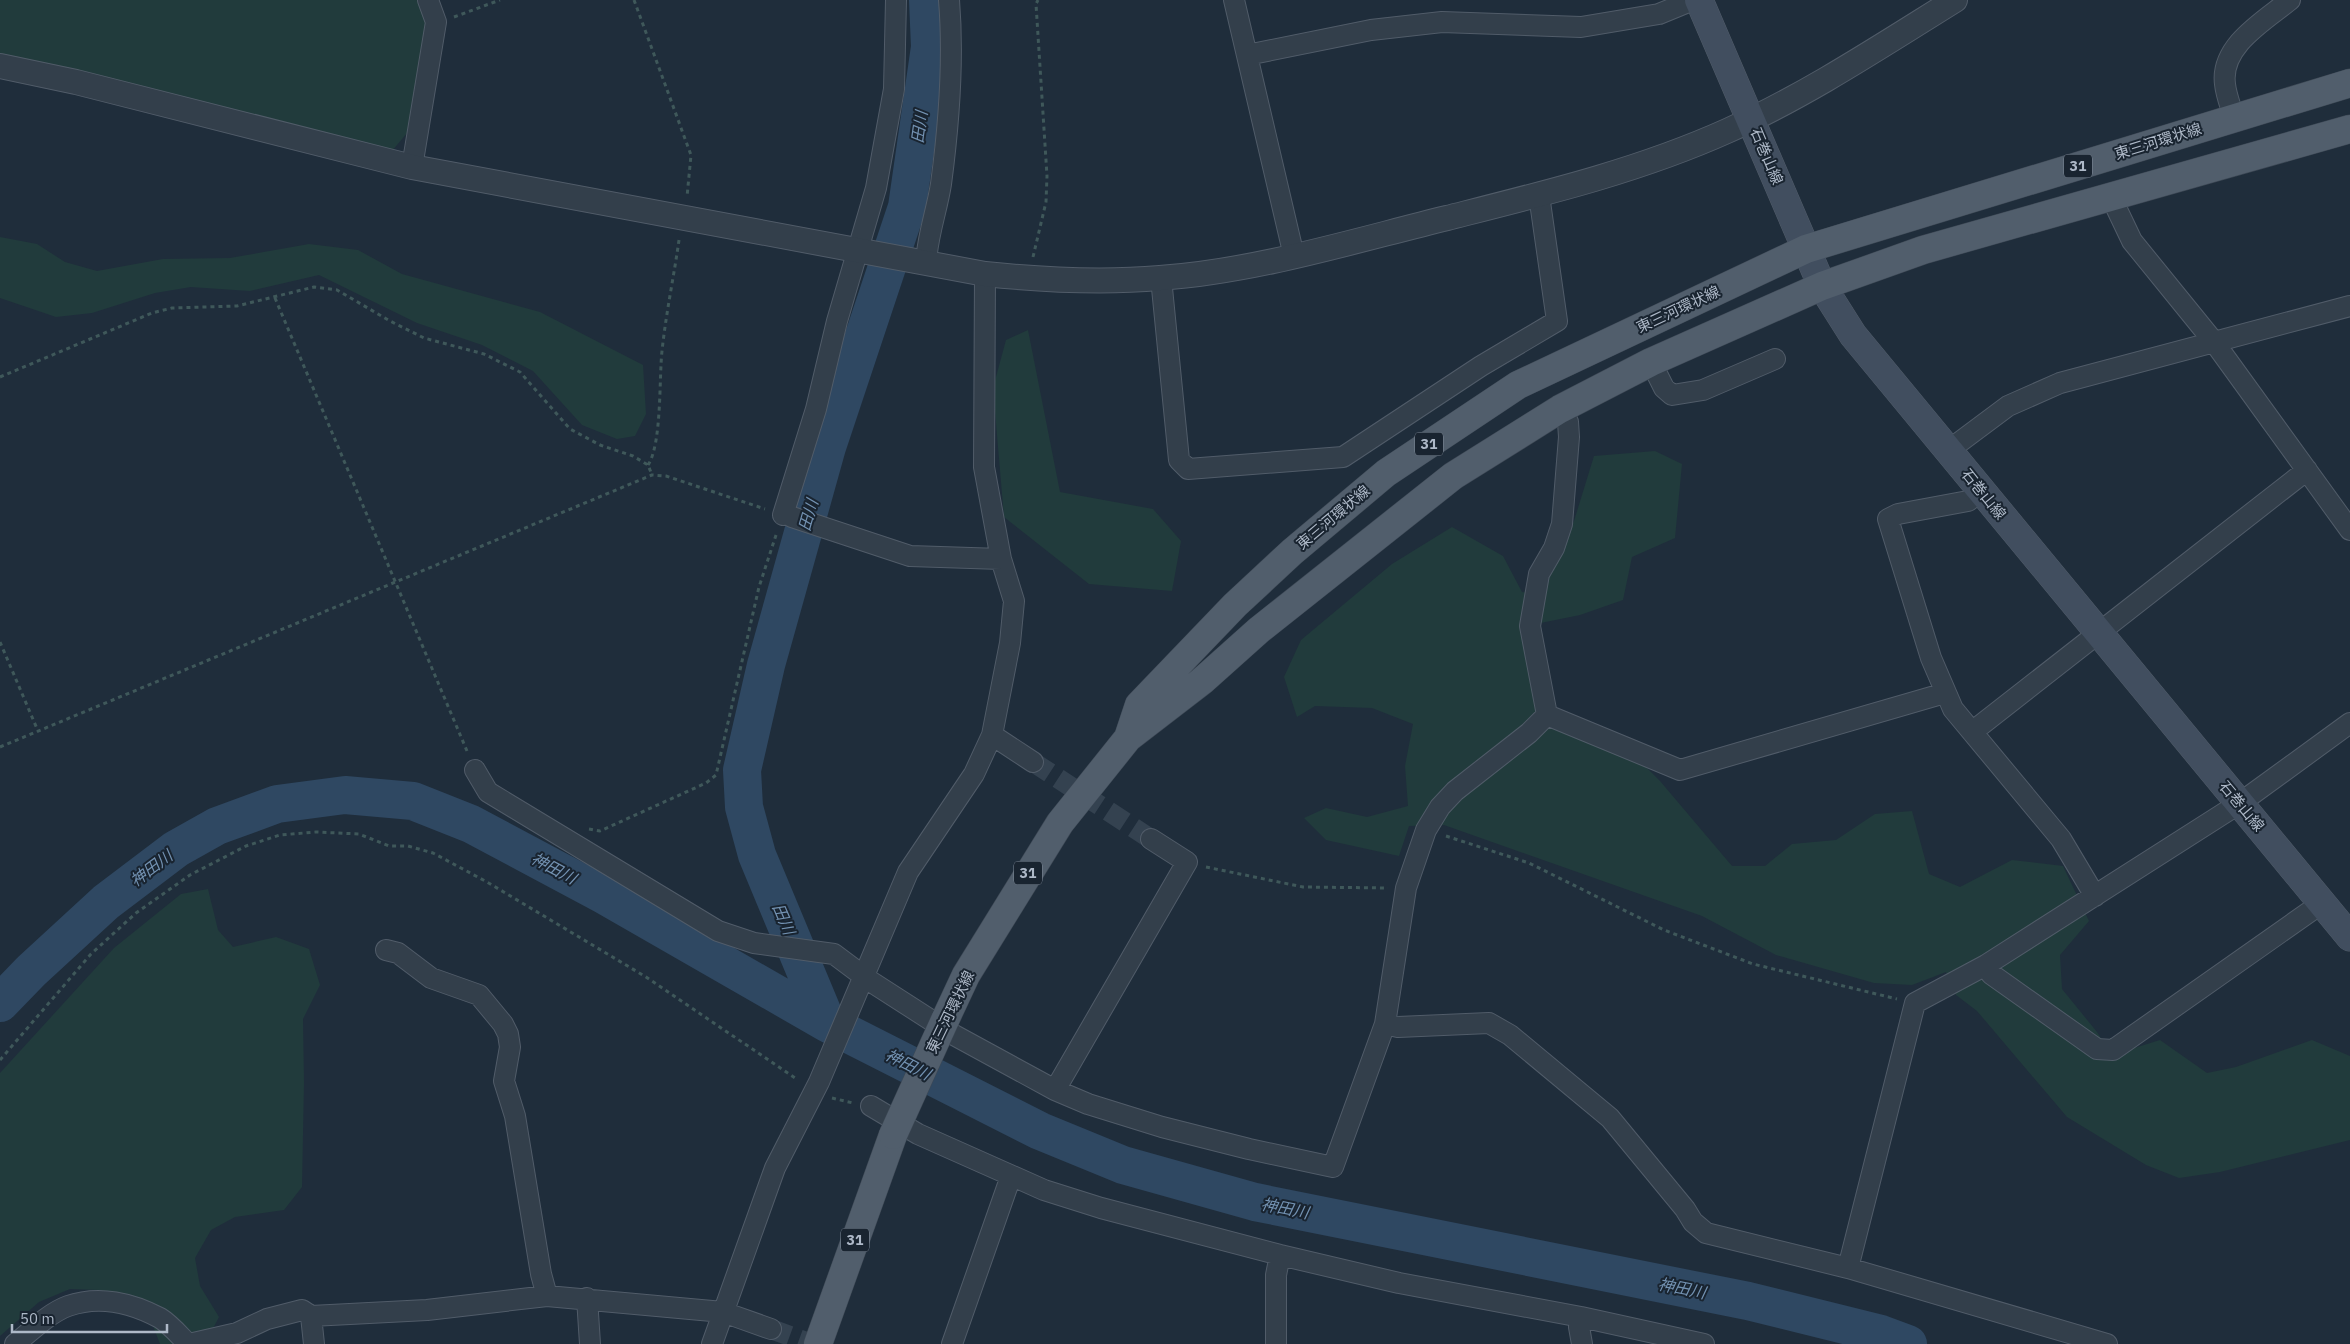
<svg xmlns="http://www.w3.org/2000/svg" width="2350" height="1344" font-family="'IBM Plex Sans','Noto Sans JP',sans-serif">
<rect width="100%" height="100%" fill="#1f2d3b"/>
<path fill="#213b3c" d="M 0,0 L 417,0 L 426,23 L 408,132 L 391,152 L 28,60 L 0,54 Z
M 0,237 L 37,244 L 65,262 L 97,271 L 163,259 L 230,258 L 309,244 L 358,250 L 402,274 L 540,312 L 643,365 L 646,414 L 635,436 L 617,439 L 582,425 L 533,371 L 482,345 L 417,323 L 319,275 L 250,291 L 191,287 L 155,293 L 92,313 L 56,317 L 0,298 Z
M 1028,330 L 1060,492 L 1153,509 L 1181,541 L 1172,591 L 1089,584 L 1004,517 L 993,388 L 1006,340 Z
M 1655,451 L 1682,464 L 1675,538 L 1632,557 L 1623,600 L 1580,615 L 1526,626 L 1538,704 L 1634,755 L 1660,781 L 1732,866 L 1765,866 L 1792,844 L 1836,840 L 1875,814 L 1912,811 L 1929,874 L 1960,887 L 2012,860 L 2063,866 L 2089,921 L 2060,955 L 2062,989 L 2097,1032 L 2112,1055 L 2160,1040 L 2207,1073 L 2236,1067 L 2312,1040 L 2350,1056 L 2350,1140 L 2220,1172 L 2179,1178 L 2146,1165 L 2067,1117 L 1977,1011 L 1956,995 L 1946,972 L 1912,985 L 1874,983 L 1776,955 L 1702,916 L 1444,825 L 1409,826 L 1399,856 L 1326,840 L 1304,818 L 1326,808 L 1367,817 L 1408,806 L 1405,766 L 1413,724 L 1372,708 L 1315,706 L 1297,717 L 1284,677 L 1301,640 L 1392,564 L 1452,527 L 1503,556 L 1522,592 L 1543,594 L 1551,570 L 1574,521 L 1594,456 Z
M 208,889 L 218,930 L 233,947 L 276,937 L 309,949 L 320,985 L 303,1019 L 304,1082 L 302,1187 L 284,1210 L 235,1217 L 211,1230 L 195,1258 L 200,1286 L 219,1317 L 205,1344 L 160,1344 L 153,1326 L 99,1290 L 70,1289 L 39,1302 L 0,1336 L 0,1073 L 114,948 L 181,894 Z"/>
<g fill="none" stroke-linecap="round" stroke-linejoin="round">
<path stroke="#2f4862" stroke-width="38" d="M 0,1003 L 31,971 L 106,902 L 176,849 L 217,826 L 277,804 L 345,795 L 413,801 L 471,824 L 604,895 L 827,1023 L 1040,1131 L 1123,1165 L 1255,1202 L 1748,1301 L 1881,1334 L 1908,1344
M 827,1023 L 757,855 L 744,807 L 742,770 L 766,665 L 827,447 L 907,207 L 930,47 L 928,0"/>
<path stroke="#344250" stroke-width="20" stroke-dasharray="20 10" stroke-linecap="butt" d="M 1033,762 L 1151,839
M 771,1329 L 812,1344"/>
<g stroke="#515c69" stroke-width="22">
<path id="minor" d="M 1234,0 L 1294,256
M 1247,55 L 1371,30 L 1442,22 L 1581,27 L 1659,14 L 1693,0
M 2234,118 C 2231,107 2226,95 2225,84 C 2220,46 2264,21 2290,0
M 412,167 L 436,22 L 428,0
M 2111,197 L 2132,241 L 2214,342 L 2350,530
M 926,263 C 927,237 937,210 941,184 C 949,124 954,61 949,0
M 1161,278 L 1179,460 L 1188,469 L 1343,457 L 1481,366 L 1557,321 L 1539,195
M 1651,362 L 1664,388 L 1672,395 L 1703,390 L 1775,359
M 1560,409 L 1568,422 L 1569,437 L 1562,524 L 1554,548 L 1539,574 L 1530,626 L 1547,715 L 1680,770 L 1945,693
M 1949,450 L 2008,406 L 2060,383 L 2350,306
M 1981,491 L 1968,501 L 1898,514 L 1888,519 L 1931,658 L 1953,709 L 2061,839 L 2095,896
M 783,515 L 816,409 L 837,321 L 876,188 L 894,89 L 896,0
M 792,517 L 910,556 L 1001,559
M 1972,732 L 2307,470
M 992,735 L 1033,762
M 475,770 L 488,792 L 718,931 L 754,943 L 834,954 L 870,981 L 954,1035 L 1055,1090 L 1088,1104 L 1162,1127 L 1249,1149 L 1333,1167 L 1385,1024 L 1406,888 L 1426,830 L 1440,807 L 1455,791 L 1529,733 L 1547,715
M 386,950 L 398,953 L 431,978 L 479,995 L 503,1024 L 508,1034 L 510,1047 L 504,1081 L 515,1116 L 541,1274 L 547,1296 L 723,1312 L 771,1329
M 1986,965 L 1991,974 L 2097,1049 L 2113,1050 L 2322,903
M 1385,1024 L 1398,1027 L 1489,1023 L 1510,1035 L 1610,1118 L 1685,1209 L 1693,1222 L 1706,1233 L 1848,1268 L 2107,1344
M 1055,1090 L 1187,862 L 1151,839
M 871,1106 L 918,1134 L 1044,1190 L 1101,1208 L 1280,1255 L 1399,1283 L 1581,1317 L 1704,1344
M 1848,1268 L 1915,1003 L 1986,965 L 2240,803 L 2350,723
M 587,1298 L 590,1344
M 311,1316 L 314,1344
M 1581,1317 L 1579,1327 L 1582,1344
M 15,1344 C 31,1331 49,1313 68,1306 C 99,1295 132,1303 160,1318 C 170,1324 180,1336 188,1344
M 189,1344 L 237,1333 L 267,1319 L 302,1310 L 311,1316 L 427,1310 L 547,1296
M 712,1344 L 775,1168 L 819,1082 L 908,872 L 974,774 L 992,735 L 1010,643 L 1014,601 L 1001,559 L 984,467 L 985,274
M 952,1344 L 1011,1176
M 1276,1344 L 1276,1275 L 1280,1255"/>
</g>
<g stroke="#515c69" stroke-width="26">
<path id="tertiary" d="M 0,66 L 76,82 L 412,167 L 985,274 C 1043,280 1101,283 1160,278 C 1257,271 1353,241 1447,218 C 1542,194 1638,171 1727,131 C 1807,95 1881,46 1955,0"/>
</g>
<g stroke="#515c69" stroke-width="29">
<path id="secondary" d="M 1699,0 L 1822,286 L 1853,335 L 2350,937"/>
</g>
<g stroke="#3d4855" stroke-width="29">
<path id="primary" d="M 1128,738 L 1139,705 L 1235,605 L 1292,552 L 1386,473 L 1518,385 L 1806,249 L 2350,83
M 945,1020 L 966,975 L 1060,823 L 1128,738 L 1202,681 L 1259,630 L 1453,476 L 1560,409 L 1651,362 L 1822,286 L 1923,250 L 2350,129
M 818,1344 L 893,1135"/>
</g>
<path stroke="#3f585a" stroke-width="3" stroke-dasharray="4 4" stroke-linecap="butt" d="M 634,0 L 691,155 L 687,197
M 454,17 L 500,0
M 1033,257 L 1046,202 L 1047,176 L 1036,4 L 1038,0
M 275,298 L 467,751
M 0,377 L 152,313 L 172,308 L 237,306 L 314,287 L 337,290 L 390,321 L 424,338 L 484,354 L 520,372 L 570,429 L 600,445 L 633,456 L 648,465 L 652,475
M 648,465 C 662,444 659,378 662,351 C 666,313 674,276 679,240
M 0,642 L 38,731
M 0,747 L 652,475 L 666,476 L 765,509
M 589,829 L 600,831 L 706,783 L 716,775 L 759,587 L 777,532
M 1446,836 L 1529,863 L 1664,930 L 1753,964 L 1897,999
M 1206,867 L 1303,887 L 1388,888
M 0,1060 L 91,954 L 136,913 L 190,875 L 246,846 L 280,835 L 316,832 L 359,834 L 389,846 L 408,846 L 433,853 L 487,882 L 646,977 L 798,1080
M 832,1098 L 853,1103"/>
<use href="#minor" stroke="#333f4b" stroke-width="20"/>
<use href="#tertiary" stroke="#333f4b" stroke-width="24"/>
<use href="#secondary" stroke="#414e5f" stroke-width="28"/>
<use href="#primary" stroke="#515e6c" stroke-width="28"/>
<g stroke="#3d4855" stroke-width="29" stroke-linecap="butt">
<path id="primary-bridge" d="M 893,1135 L 945,1020"/>
</g>
<use href="#primary-bridge" stroke="#515e6c" stroke-width="28"/>
</g>
<g text-anchor="middle" dominant-baseline="central" stroke-width="4" stroke-linejoin="round" paint-order="stroke">
<g fill="#192430" stroke="#818c9a" stroke-width="1">
<rect x="2064" y="154.5" width="28" height="23" rx="4"/>
<rect x="1415" y="432.5" width="28" height="23" rx="4"/>
<rect x="1014" y="861.5" width="28" height="23" rx="4"/>
<rect x="841" y="1228.5" width="28" height="23" rx="4"/>
</g>
<g font-size="14" font-weight="bold" fill="#aeb9c8">
<text x="2078" y="166">31</text>
<text x="1429" y="444">31</text>
<text x="1028" y="873">31</text>
<text x="855" y="1240">31</text>
</g>
<g font-size="15" fill="#aeb9c8" stroke="#192430">
<text transform="translate(2158 141) rotate(-17)">東三河環状線</text>
<text transform="translate(1767 156) rotate(67)">石巻山線</text>
<text transform="translate(1678 309) rotate(-25)">東三河環状線</text>
<text transform="translate(1984 494) rotate(51)">石巻山線</text>
<text transform="translate(1333 517) rotate(-40)">東三河環状線</text>
<text transform="translate(2242 806) rotate(50)">石巻山線</text>
<text transform="translate(950 1012) rotate(-64)">東三河環状線</text>
</g>
<g font-size="16" font-style="italic" fill="#7392b2" stroke="#192430">
<text transform="translate(919 127) rotate(-82)">田川</text>
<text transform="translate(808 515) rotate(-74)">田川</text>
<text transform="translate(151 868) rotate(-37)">神田川</text>
<text transform="translate(554 868) rotate(28)">神田川</text>
<text transform="translate(784 919) rotate(67)">田川</text>
<text transform="translate(908 1064) rotate(27)">神田川</text>
<text transform="translate(1285 1208) rotate(11)">神田川</text>
<text transform="translate(1682 1288) rotate(11)">神田川</text>
</g>
</g>
<path d="M12 1324v8h155v-8" fill="none" stroke="#aeb9c8" stroke-width="2.5"/>
<text x="20" y="1324" font-size="15" fill="#aeb9c8" stroke="#192430" stroke-width="4" paint-order="stroke">50 m</text>
</svg>
